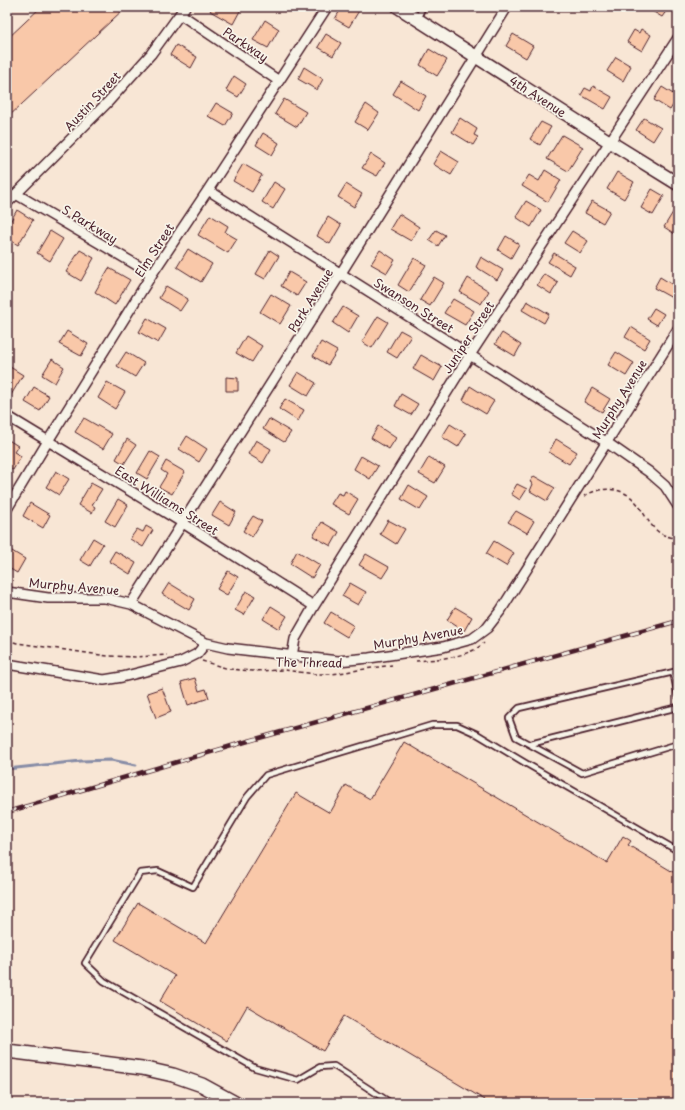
<svg xmlns="http://www.w3.org/2000/svg" width="685" height="1110" font-family="'Playpen Sans',sans-serif">
<rect width="100%" height="100%" fill="#f8e6d5"/>
<filter id="ink" filterUnits="userSpaceOnUse"><feTurbulence type="fractalNoise" baseFrequency=".025" numOctaves="2"/><feDisplacementMap in="SourceGraphic" scale="8" xChannelSelector="R" yChannelSelector="G"/><feConvolveMatrix kernelMatrix="1 2 1 2 8 2 1 2 1" color-interpolation-filters="sRGB"/></filter>
<g filter="url(#ink)">
<g fill="none" stroke-linecap="round" stroke-linejoin="round">
<path stroke="#878ca6" stroke-width="3" d="M 7,769 L 81,761 L 111,760 L 136,765"/>
</g>
<path fill="#f9c8a9" stroke="#4a1f2b" d="M 41,7 L 126,7 L 7,118 L 7,39 Z
M 213,7 L 238,7 L 241,9 L 233,24 L 210,11 Z
M 342,7 L 356,7 L 360,9 L 349,27 L 335,19 Z
M 648,7 L 669,7 L 662,17 L 647,8 Z
M 265,20 L 279,29 L 268,48 L 253,40 Z
M 641,29 L 651,35 L 642,51 L 627,42 L 634,30 L 639,33 Z
M 326,34 L 341,43 L 333,56 L 318,47 Z
M 513,34 L 533,46 L 526,58 L 506,46 Z
M 176,45 L 197,57 L 191,68 L 170,55 Z
M 429,49 L 447,60 L 437,76 L 420,65 Z
M 616,57 L 631,66 L 623,81 L 607,71 Z
M 304,67 L 323,79 L 317,90 L 298,79 Z
M 234,76 L 246,84 L 238,97 L 226,90 Z
M 401,81 L 426,96 L 418,110 L 393,94 Z
M 593,86 L 612,97 L 605,109 L 581,95 L 585,88 L 591,91 Z
M 662,87 L 678,97 L 670,110 L 654,100 Z
M 284,99 L 306,112 L 297,127 L 275,114 Z
M 216,103 L 233,113 L 225,126 L 208,116 Z
M 366,104 L 379,113 L 368,130 L 355,122 Z
M 460,118 L 477,129 L 474,135 L 478,137 L 473,145 L 452,132 Z
M 644,118 L 661,128 L 653,141 L 636,130 Z
M 541,122 L 551,127 L 540,145 L 530,139 Z
M 263,133 L 279,143 L 272,155 L 256,145 Z
M 562,135 L 583,147 L 568,171 L 547,159 Z
M 441,151 L 459,162 L 451,175 L 433,164 Z
M 371,154 L 385,163 L 377,176 L 362,168 Z
M 243,164 L 262,175 L 252,192 L 233,181 Z
M 545,170 L 561,180 L 548,202 L 522,186 L 529,175 L 539,181 Z
M 617,172 L 634,182 L 624,199 L 607,189 Z
M 274,182 L 285,189 L 273,209 L 262,202 Z
M 346,184 L 362,194 L 354,207 L 338,197 Z
M 652,189 L 664,196 L 653,215 L 641,208 Z
M 526,201 L 541,210 L 531,227 L 516,217 Z
M 592,201 L 610,211 L 603,223 L 585,213 Z
M 678,204 L 678,230 L 675,234 L 664,227 Z
M 17,210 L 33,220 L 18,245 L 7,238 L 7,227 Z
M 399,214 L 419,227 L 411,241 L 390,229 Z
M 210,215 L 228,226 L 225,232 L 237,239 L 228,253 L 198,235 Z
M 328,217 L 341,225 L 330,244 L 317,236 Z
M 436,230 L 445,235 L 438,246 L 429,240 Z
M 50,231 L 63,239 L 50,261 L 37,253 Z
M 572,231 L 588,241 L 580,253 L 564,243 Z
M 506,236 L 519,244 L 511,258 L 498,250 Z
M 188,249 L 212,264 L 201,282 L 177,267 Z
M 80,250 L 94,258 L 81,281 L 66,272 Z
M 270,250 L 279,256 L 265,279 L 256,274 Z
M 380,250 L 395,260 L 387,273 L 371,264 Z
M 554,253 L 575,266 L 570,275 L 548,262 Z
M 481,257 L 503,270 L 497,280 L 476,267 Z
M 414,258 L 426,265 L 409,292 L 398,285 Z
M 109,268 L 130,280 L 115,305 L 95,292 Z
M 289,272 L 306,282 L 297,296 L 281,286 Z
M 544,274 L 558,283 L 551,294 L 537,285 Z
M 434,277 L 444,283 L 430,306 L 420,300 Z
M 660,277 L 678,288 L 678,292 L 674,299 L 654,288 Z
M 468,278 L 489,291 L 481,304 L 460,292 Z
M 166,286 L 188,299 L 180,311 L 159,298 Z
M 271,294 L 291,306 L 280,324 L 260,312 Z
M 453,299 L 474,311 L 465,325 L 444,313 Z
M 527,301 L 549,314 L 544,323 L 522,310 Z
M 343,307 L 358,316 L 348,333 L 333,323 Z
M 654,308 L 664,314 L 657,325 L 647,319 Z
M 378,316 L 388,322 L 372,348 L 362,342 Z
M 147,318 L 166,329 L 158,343 L 139,332 Z
M 631,327 L 650,339 L 644,349 L 625,337 Z
M 400,330 L 411,336 L 397,358 L 387,352 Z
M 67,331 L 88,344 L 81,356 L 59,344 Z
M 502,333 L 521,345 L 515,356 L 495,344 Z
M 246,336 L 262,346 L 252,362 L 236,353 Z
M 321,342 L 337,351 L 328,365 L 313,356 Z
M 126,352 L 144,363 L 135,377 L 117,366 Z
M 616,352 L 634,363 L 626,376 L 608,365 Z
M 421,355 L 442,367 L 434,381 L 413,369 Z
M 52,359 L 64,367 L 55,383 L 42,375 Z
M 10,367 L 23,375 L 11,395 L 7,392 L 7,372 Z
M 298,372 L 316,383 L 308,396 L 290,385 Z
M 226,377 L 238,378 L 238,391 L 226,391 Z
M 107,382 L 125,392 L 115,409 L 98,398 Z
M 470,386 L 494,401 L 486,414 L 463,400 Z
M 34,387 L 49,396 L 40,411 L 25,402 Z
M 592,388 L 610,399 L 602,412 L 584,402 Z
M 401,394 L 418,404 L 411,415 L 395,406 Z
M 285,399 L 304,410 L 298,421 L 279,409 Z
M 84,418 L 112,434 L 103,449 L 75,432 Z
M 269,419 L 291,432 L 284,442 L 263,429 Z
M 450,424 L 466,434 L 458,447 L 442,437 Z
M 378,426 L 396,438 L 389,449 L 371,438 Z
M 187,436 L 207,449 L 199,462 L 179,449 Z
M 7,439 L 18,446 L 14,452 L 21,456 L 13,470 L 7,466 Z
M 127,439 L 136,445 L 124,464 L 116,459 Z
M 556,439 L 577,452 L 569,464 L 549,452 Z
M 256,440 L 271,449 L 263,463 L 248,454 Z
M 150,451 L 160,457 L 147,479 L 137,473 Z
M 361,456 L 378,466 L 370,479 L 354,469 Z
M 429,457 L 445,467 L 435,483 L 419,474 Z
M 166,461 L 185,472 L 172,494 L 159,487 L 167,474 L 161,470 Z
M 56,471 L 69,479 L 59,495 L 46,487 Z
M 534,476 L 555,488 L 547,501 L 530,491 L 533,484 L 530,482 Z
M 91,483 L 102,489 L 92,505 L 95,507 L 92,513 L 78,505 Z
M 517,484 L 527,489 L 520,500 L 511,494 Z
M 409,485 L 428,497 L 420,510 L 401,499 Z
M 345,491 L 358,499 L 349,514 L 331,504 L 338,493 L 343,495 Z
M 118,499 L 128,505 L 115,527 L 105,521 Z
M 220,502 L 236,512 L 229,525 L 212,515 Z
M 30,503 L 50,515 L 43,528 L 23,516 Z
M 516,511 L 534,521 L 527,533 L 508,522 Z
M 253,516 L 262,521 L 252,537 L 243,531 Z
M 388,520 L 405,529 L 396,544 L 380,534 Z
M 322,522 L 339,532 L 331,546 L 313,536 Z
M 146,526 L 153,530 L 143,547 L 130,539 L 137,529 L 143,532 Z
M 93,538 L 103,544 L 90,566 L 80,560 Z
M 494,541 L 514,553 L 506,566 L 486,554 Z
M 7,548 L 25,559 L 17,573 L 7,567 Z
M 115,551 L 136,563 L 130,574 L 109,561 Z
M 297,551 L 320,565 L 312,578 L 290,564 Z
M 366,554 L 389,567 L 382,578 L 359,565 Z
M 228,571 L 238,577 L 227,595 L 217,589 Z
M 169,583 L 195,599 L 189,610 L 162,594 Z
M 350,583 L 366,592 L 358,605 L 342,596 Z
M 246,591 L 255,596 L 244,615 L 235,610 Z
M 271,606 L 287,616 L 279,629 L 263,619 Z
M 455,607 L 472,617 L 464,631 L 447,620 Z
M 331,612 L 354,626 L 347,637 L 324,623 Z
M 195,678 L 199,691 L 206,689 L 209,698 L 188,705 L 181,682 Z
M 162,688 L 171,712 L 156,718 L 147,693 Z
M 404,742 L 607,863 L 623,836 L 631,841 L 628,845 L 678,875 L 678,1103 L 484,1103 L 485,1100 L 344,1016 L 323,1051 L 247,1006 L 227,1041 L 160,1001 L 175,976 L 115,940 L 138,903 L 206,943 L 296,793 L 330,813 L 346,785 L 370,799 Z"/>
<g fill="none" stroke-linecap="round" stroke-linejoin="round">
<g stroke="#4a1f2b" stroke-width="8">
<path id="service" d="M 417,19 L 423,7
M 678,671 L 519,708 L 509,718 L 516,737 L 582,773 L 678,744
M 673,672 L 678,696
M 530,744 L 678,707
M 391,1103 L 334,1066 L 320,1067 L 298,1080 L 255,1068 L 104,981 L 85,963 L 140,873 L 158,871 L 193,887 L 247,797 L 266,775 L 432,725 L 457,725 L 477,734 L 527,764 L 678,851"/>
</g>
<g stroke="#4a1f2b" stroke-width="12">
<path id="minor" d="M 180,14 L 279,81
M 208,190 L 470,355 L 606,442 L 649,472 L 665,486 L 678,506
M 16,194 L 152,274
M 7,203 L 108,102 L 151,54 L 185,7
M 7,416 L 183,523 L 314,606
M 7,509 L 48,441 L 152,274 L 208,190 L 327,7
M 7,592 L 48,598 L 105,598 L 131,604 L 206,643 L 228,648 L 338,661 L 369,658 L 443,647 L 472,639 L 487,628 L 501,610 L 678,329
M 131,604 L 341,273 L 507,7
M 292,656 L 295,639 L 314,606 L 470,355 L 678,38
M 7,664 L 104,680 L 122,677 L 181,662 L 197,654 L 206,643"/>
</g>
<g stroke="#4a1f2b" stroke-width="15">
<path id="tertiary" d="M 398,7 L 610,142 L 678,184"/>
</g>
<g stroke="#4a1f2b" stroke-width="16">
<path id="secondary" d="M 7,1051 L 142,1068 L 173,1075 L 202,1085 L 235,1103"/>
</g>
<path stroke="#4a1f2b" stroke-width="1.5" stroke-dasharray="4 3" stroke-linecap="butt" d="M 584,496 C 603,485 626,487 639,506 C 644,514 649,523 655,529 C 661,535 670,538 678,538
M 7,640 L 17,643 L 108,656 L 136,657 L 167,655
M 202,661 L 229,669 L 252,671 L 284,670 L 315,674 L 332,674 L 392,665
M 416,661 C 437,659 468,658 484,643"/>
<use href="#service" stroke="#f7f3e8" stroke-width="4.5"/>
<use href="#minor" stroke="#f7f3e8" stroke-width="9"/>
<use href="#tertiary" stroke="#f7f3e8" stroke-width="12"/>
<use href="#secondary" stroke="#f7f3e8" stroke-width="13"/>
<g stroke="#4a1f2b" stroke-width="4.5">
<path id="rail" d="M 7,812 L 245,742 L 678,621"/>
</g>
<use href="#rail" stroke="#f7f3e8" stroke-width="3" stroke-dasharray="9" stroke-linecap="butt"/>
</g>
</g>
<g text-anchor="middle" dominant-baseline="central" stroke-width="3.5" stroke-linejoin="round" paint-order="stroke">
<g font-size="12" fill="#4a1f2b" stroke="#f7f3e8">
<text transform="translate(246 44) rotate(34)">Parkway</text>
<text transform="translate(538 96) rotate(33)">4th Avenue</text>
<text transform="translate(92 101) rotate(-47)">Austin Street</text>
<text transform="translate(90 224) rotate(31)">S Parkway</text>
<text transform="translate(154 250) rotate(-57)">Elm Street</text>
<text transform="translate(310 300) rotate(-58)">Park Avenue</text>
<text transform="translate(414 305) rotate(32)">Swanson Street</text>
<text transform="translate(468 337) rotate(-57)">Juniper Street</text>
<text transform="translate(619 399) rotate(-58)">Murphy Avenue</text>
<text transform="translate(167 500) rotate(32)">East Williams Street</text>
<text transform="translate(74 586) rotate(5)">Murphy Avenue</text>
<text transform="translate(418 637) rotate(-10)">Murphy Avenue</text>
<text transform="translate(309 662) rotate(1)">The Thread</text>
</g>
</g>
<rect width="685" height="1110" fill="none" stroke="#f7f3e8" stroke-width="24"/>
<rect x="12" y="12" width="661" height="1086" fill="none" stroke="#4a1f2b" stroke-width="1.5" filter="url(#ink)"/>
</svg>
